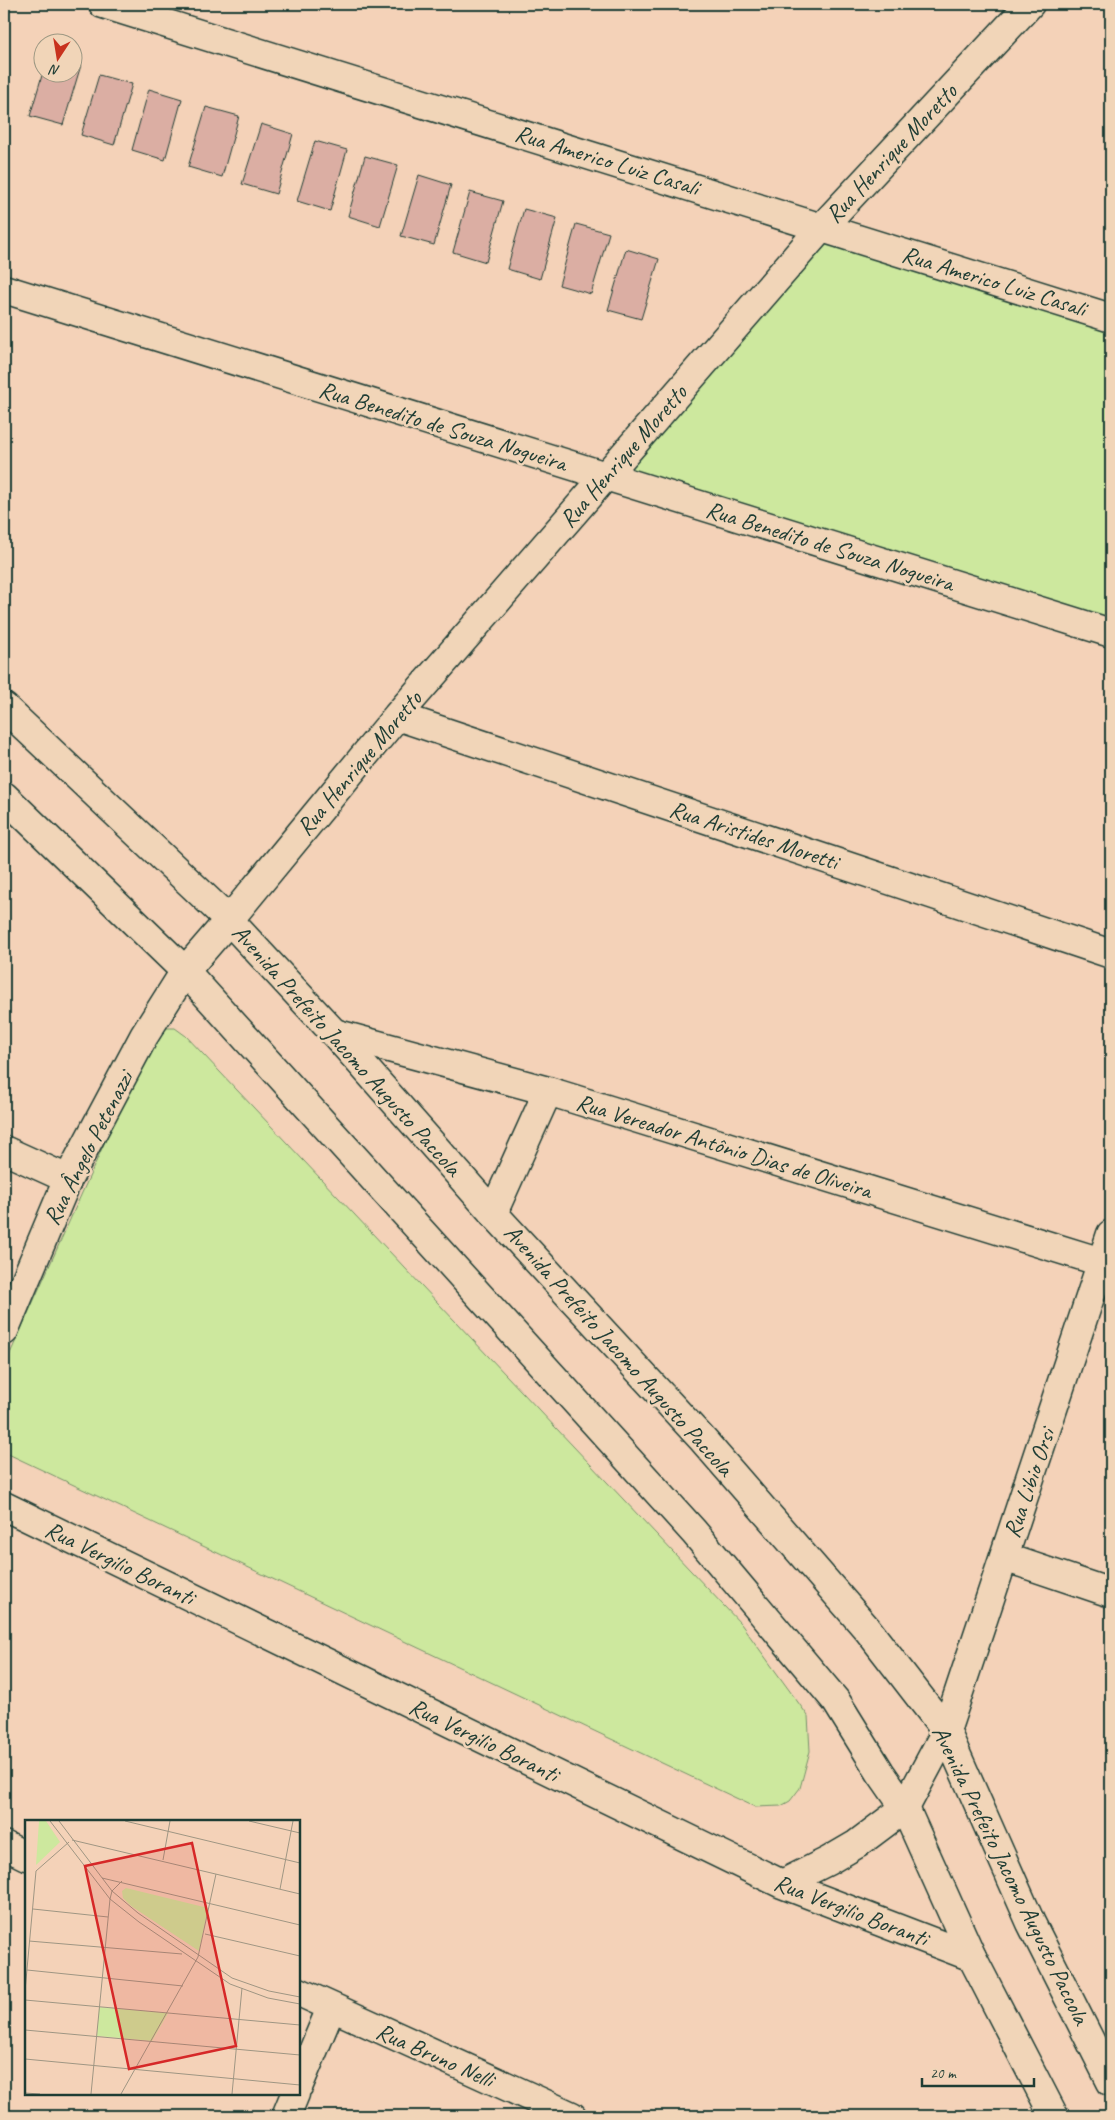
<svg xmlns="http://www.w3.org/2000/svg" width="1115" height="2120" font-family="Caveat,sans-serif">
<rect width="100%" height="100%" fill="#f4d2b8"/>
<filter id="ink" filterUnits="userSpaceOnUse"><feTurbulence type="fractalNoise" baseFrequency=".02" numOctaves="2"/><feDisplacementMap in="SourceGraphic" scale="10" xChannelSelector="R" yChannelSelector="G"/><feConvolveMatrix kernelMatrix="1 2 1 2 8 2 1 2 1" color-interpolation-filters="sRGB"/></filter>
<g filter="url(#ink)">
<path fill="#cde89e" stroke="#769269" d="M 822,227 L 1111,318 L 1111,633 L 604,476 Z
M 161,1028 L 175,1028 L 186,1036 L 741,1624 L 808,1716 L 810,1751 L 800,1788 L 790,1801 L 781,1806 L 755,1807 L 4,1452 L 4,1367 L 151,1039 Z"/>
<path fill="#dbaea3" stroke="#1f3d34" d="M 72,63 L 81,65 L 63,125 L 30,116 L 43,72 L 72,72 Z
M 99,75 L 132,84 L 114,145 L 81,135 Z
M 149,89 L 182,99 L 165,160 L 132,150 Z
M 206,107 L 239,116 L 222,177 L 188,167 Z
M 261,124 L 293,134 L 276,194 L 242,184 Z
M 315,141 L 347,150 L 330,211 L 297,201 Z
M 365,156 L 398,165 L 380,226 L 348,216 Z
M 419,175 L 451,185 L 434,245 L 401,236 Z
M 470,192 L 503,201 L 486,262 L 453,252 Z
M 524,209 L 557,218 L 540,279 L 507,269 Z
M 576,224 L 609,233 L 591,294 L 559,285 Z
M 626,249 L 659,259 L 641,319 L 608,310 Z"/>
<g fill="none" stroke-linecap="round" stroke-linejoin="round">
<g stroke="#1f3d34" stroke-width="31">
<path id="minor" d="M 103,4 L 1111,318
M 4,289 L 1111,633
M 397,716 L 1111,954
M 334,1033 L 548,1091 L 1111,1265
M 4,1150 L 68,1179
M 493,1213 L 548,1091
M 4,1331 L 68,1179 L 144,1036 L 185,971 L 229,920 L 397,716 L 822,227 L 1030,4
M 4,1506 L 782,1884 L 972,1957
M 1004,1557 L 1111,1593
M 4,1845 L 26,1856
M 782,1884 L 828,1861 L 857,1844 L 905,1808 L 946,1731 L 1111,1234
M 299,1992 L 572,2116
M 299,2085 L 331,2008
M 286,2116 L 295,2094"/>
</g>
<g stroke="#1f3d34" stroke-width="31">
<path id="tertiary" d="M 4,707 L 229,920 L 334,1033 L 493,1213 L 703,1440 L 868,1630 L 946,1731 L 1031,1923 L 1111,2082
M 4,796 L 185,971 L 694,1532 L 836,1701 L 880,1772 L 905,1808 L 972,1957 L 1054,2116"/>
</g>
<use href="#minor" stroke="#f1d5b8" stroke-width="28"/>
<use href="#tertiary" stroke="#f1d5b8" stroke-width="28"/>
</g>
</g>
<g text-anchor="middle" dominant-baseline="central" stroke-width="5" stroke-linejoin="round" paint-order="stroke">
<g font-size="24" fill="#1f3d34" stroke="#f1d5b8">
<text transform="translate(891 153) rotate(-47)">Rua Henrique Moretto</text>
<text transform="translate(607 160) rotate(17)">Rua Americo Luiz Casali</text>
<text transform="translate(994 281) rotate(17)">Rua Americo Luiz Casali</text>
<text transform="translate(443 426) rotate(17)">Rua Benedito de Souza Nogueira</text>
<text transform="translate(623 456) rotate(-49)">Rua Henrique Moretto</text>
<text transform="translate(830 546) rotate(17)">Rua Benedito de Souza Nogueira</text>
<text transform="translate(359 763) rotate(-50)">Rua Henrique Moretto</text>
<text transform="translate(754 835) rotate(18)">Rua Aristides Moretti</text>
<text transform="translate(347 1050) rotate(48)">Avenida Prefeito Jacomo Augusto Paccola</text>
<text transform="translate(724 1146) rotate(17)">Rua Vereador Antônio Dias de Oliveira</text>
<text transform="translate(88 1148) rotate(-63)">Rua Ângelo Petenazzi</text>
<text transform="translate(619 1350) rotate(48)">Avenida Prefeito Jacomo Augusto Paccola</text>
<text transform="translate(1029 1483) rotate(-71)">Rua Libio Orsi</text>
<text transform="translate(120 1563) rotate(26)">Rua Vergilio Boranti</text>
<text transform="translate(484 1740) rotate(26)">Rua Vergilio Boranti</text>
<text transform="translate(1011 1875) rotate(64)">Avenida Prefeito Jacomo Augusto Paccola</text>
<text transform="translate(851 1910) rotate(21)">Rua Vergilio Boranti</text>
<text transform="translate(435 2055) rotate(24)">Rua Bruno Nelli</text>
</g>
</g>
<g transform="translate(25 1820)">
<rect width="275" height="275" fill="#f4d2b8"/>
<path d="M 14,1 L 21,1 L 35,22 L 11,45 ZM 101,68 L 183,88 L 174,131 L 106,86 L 98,78 L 97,71 ZM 74,187 L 143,193 L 127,221 L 72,216 Z" fill="#cde89e"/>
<path fill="none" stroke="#9f9683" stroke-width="1" d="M 25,1 L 85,79 L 114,102 L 205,164 L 243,178 L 275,184M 34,1 L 87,71 L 113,93 L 207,158 L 244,171 L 275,177M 100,1 L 275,43M 224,1 L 275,13M 47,20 L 275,74M 138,40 L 145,1M 77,58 L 275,105M 255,69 L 268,1M 8,89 L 83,97M 180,114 L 275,136M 4,121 L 157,134M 2,150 L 158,166M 0,171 L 11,51 L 44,22M 0,180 L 275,205M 0,210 L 275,235M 0,239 L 275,265M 0,273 L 15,274M 66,274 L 85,79 L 87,71 L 97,61M 96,274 L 173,137 L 191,54M 207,274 L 217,168"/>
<path fill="#d62828" fill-opacity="0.15" stroke="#d62828" stroke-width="2.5" d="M 167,23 L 211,226 L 104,249 L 60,46 Z"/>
<rect width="275" height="275" fill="none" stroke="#1f3d34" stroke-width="2.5"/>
</g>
<rect width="1115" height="2120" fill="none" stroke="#f1d5b8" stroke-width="20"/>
<rect x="10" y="10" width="1095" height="2100" fill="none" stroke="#1f3d34" stroke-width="2" filter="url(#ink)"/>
<g transform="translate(58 58) rotate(192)"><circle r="24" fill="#f1d5b8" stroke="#9d9883"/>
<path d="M0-4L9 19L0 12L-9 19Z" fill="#c8321e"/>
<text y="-8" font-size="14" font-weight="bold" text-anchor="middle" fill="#1f3d34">N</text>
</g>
<path d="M922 2078v8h112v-8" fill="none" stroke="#1f3d34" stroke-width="2.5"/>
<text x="930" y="2078" font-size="15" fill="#1f3d34" stroke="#f1d5b8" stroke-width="4" paint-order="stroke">20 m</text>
</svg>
